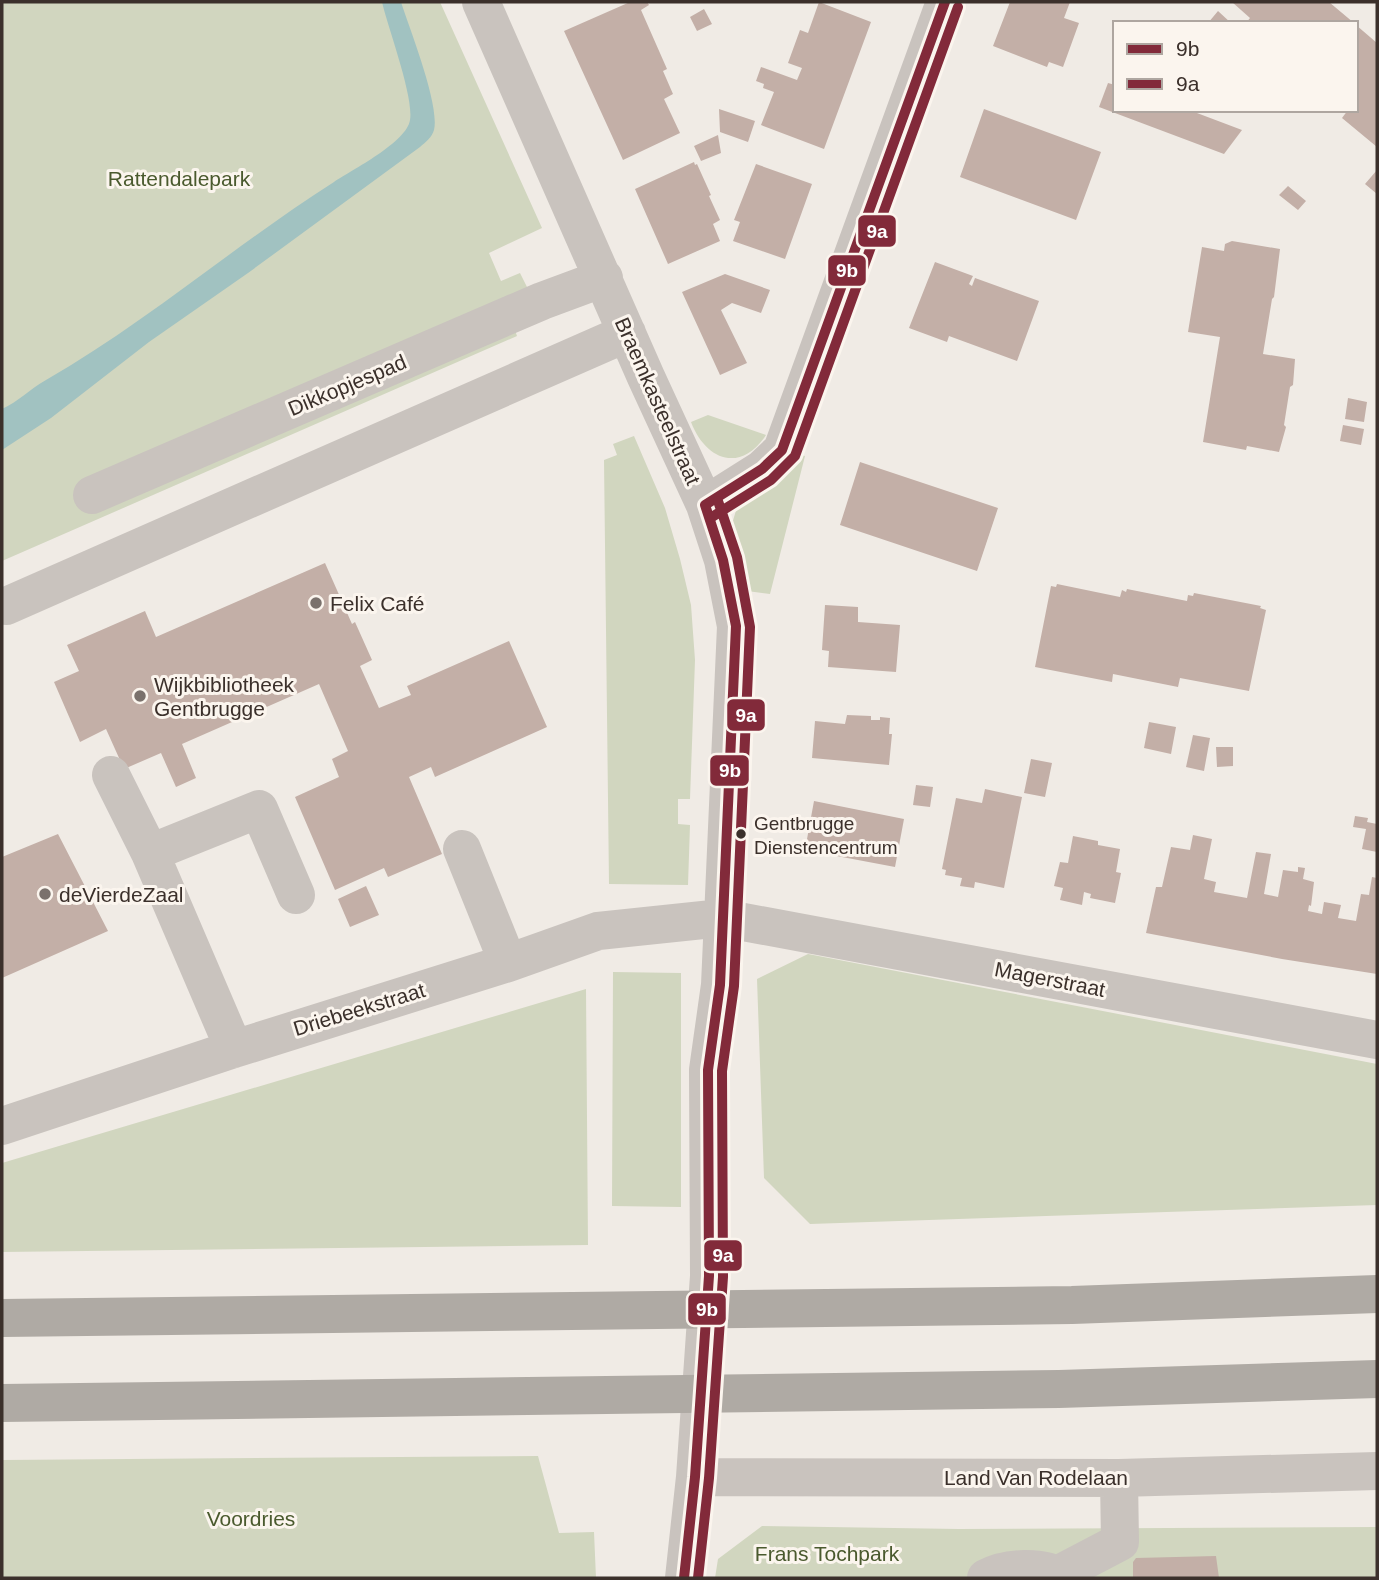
<svg xmlns="http://www.w3.org/2000/svg" width="1379" height="1580" font-family="Arial,sans-serif">
<rect width="100%" height="100%" fill="#f0ebe5"/>
<path fill="#d1d6bf" d="M 2,2 L 440,2 L 542,228 L 489,253 L 501,281 L 520,273 L 530,293 L 507,308 L 517,336 L 2,561 Z
M 708,415 L 766,435 C 741,473 706,461 691,422 Z
M 634,436 L 665,508 L 680,559 L 691,605 L 695,660 L 690,799 L 678,799 L 678,824 L 690,825 L 688,885 L 609,884 L 604,460 L 617,455 L 613,444 Z
M 796,453 L 805,456 L 770,594 L 747,591 L 731,527 L 738,504 Z
M 808,954 L 1377,1064 L 1377,1205 L 810,1224 L 764,1178 L 757,979 Z
M 613,972 L 681,973 L 681,1207 L 612,1206 Z
M 586,989 L 588,1245 L 2,1252 L 2,1163 Z
M 538,1456 L 559,1533 L 594,1532 L 596,1578 L 2,1578 L 2,1460 Z
M 762,1526 L 959,1529 L 1377,1527 L 1377,1578 L 715,1578 L 718,1559 Z"/>
<path fill="#a1c2c1" d="M 382,2 L 401,2 C 410,30 440,105 434,130 C 432,137 426,142 420,147 L 248,273 L 149,342 L 51,418 L 2,450 L 2,409 C 18,402 30,389 46,380 C 147,322 235,245 334,182 C 352,170 407,142 410,120 C 414,97 388,28 382,2 Z"/>
<path fill="#c3afa7" d="M 630,2 L 647,2 L 649,5 L 641,10 L 667,69 L 663,71 L 673,94 L 664,99 L 680,133 L 623,160 L 564,31 Z
M 819,2 L 871,22 L 824,149 L 761,125 L 774,92 L 763,88 L 764,84 L 756,81 L 761,67 L 797,80 L 802,68 L 788,63 L 800,30 L 808,33 Z
M 1010,2 L 1070,2 L 1064,18 L 1079,23 L 1063,67 L 1049,62 L 1047,67 L 993,46 Z
M 1232,2 L 1329,2 L 1354,23 L 1246,23 L 1250,18 Z
M 704,9 L 712,24 L 697,31 L 690,17 Z
M 1218,11 L 1231,23 L 1208,23 Z
M 1356,25 L 1377,43 L 1377,147 L 1342,118 L 1348,110 L 1356,110 Z
M 1108,83 L 1115,85 L 1115,110 L 1189,110 L 1242,130 L 1224,154 L 1099,107 Z
M 719,109 L 755,121 L 748,142 L 720,132 Z
M 984,109 L 1101,152 L 1076,220 L 960,177 Z
M 718,135 L 721,153 L 701,161 L 694,146 Z
M 694,162 L 695,165 L 697,164 L 711,195 L 709,196 L 720,220 L 713,224 L 720,241 L 668,264 L 635,189 Z
M 756,164 L 812,184 L 785,259 L 733,241 L 740,222 L 734,220 Z
M 1377,170 L 1377,194 L 1365,184 Z
M 1288,186 L 1306,201 L 1298,210 L 1279,195 Z
M 1232,241 L 1280,249 L 1274,297 L 1272,299 L 1263,354 L 1295,359 L 1293,385 L 1290,387 L 1284,425 L 1286,427 L 1279,452 L 1247,446 L 1246,450 L 1203,442 L 1220,337 L 1188,332 L 1202,247 L 1224,251 L 1225,244 Z
M 935,262 L 973,276 L 969,284 L 972,286 L 975,278 L 1039,301 L 1017,361 L 949,336 L 947,342 L 909,328 Z
M 725,274 L 770,290 L 761,313 L 732,303 L 721,310 L 747,363 L 720,375 L 682,292 Z
M 1348,398 L 1367,402 L 1364,422 L 1345,419 Z
M 1343,425 L 1364,429 L 1361,445 L 1340,441 Z
M 860,462 L 998,508 L 977,571 L 840,525 Z
M 325,563 L 352,624 L 355,622 L 372,660 L 360,666 L 379,708 L 411,695 L 407,686 L 509,641 L 547,727 L 435,777 L 431,767 L 409,777 L 442,854 L 388,877 L 384,868 L 335,890 L 295,797 L 339,777 L 332,759 L 348,751 L 319,684 L 182,744 L 196,778 L 176,787 L 161,753 L 124,769 L 106,729 L 80,742 L 54,682 L 79,671 L 67,645 L 145,611 L 156,637 Z
M 1057,584 L 1120,597 L 1122,590 L 1126,592 L 1127,589 L 1187,601 L 1188,595 L 1193,596 L 1194,593 L 1261,606 L 1260,608 L 1266,610 L 1249,691 L 1180,678 L 1178,687 L 1113,674 L 1112,682 L 1035,667 L 1051,586 L 1056,587 Z
M 825,605 L 858,607 L 858,622 L 900,625 L 896,672 L 828,667 L 829,651 L 822,650 Z
M 847,715 L 871,716 L 871,720 L 880,720 L 880,717 L 890,718 L 889,734 L 892,734 L 889,765 L 812,758 L 815,721 L 845,724 Z
M 1149,722 L 1176,727 L 1171,754 L 1144,748 Z
M 1193,735 L 1210,738 L 1204,771 L 1186,767 Z
M 1216,747 L 1233,747 L 1233,766 L 1217,767 Z
M 1031,759 L 1052,763 L 1045,797 L 1024,793 Z
M 916,785 L 933,787 L 930,807 L 913,805 Z
M 985,789 L 1022,797 L 1004,888 L 975,882 L 974,888 L 960,886 L 962,878 L 945,875 L 946,870 L 942,869 L 956,798 L 982,803 Z
M 814,801 L 904,819 L 895,867 L 805,850 Z
M 1355,816 L 1368,818 L 1367,822 L 1377,824 L 1377,852 L 1362,849 L 1366,829 L 1353,827 Z
M 58,834 L 108,931 L 2,978 L 2,857 Z
M 1193,835 L 1212,839 L 1204,879 L 1216,882 L 1214,892 L 1247,898 L 1256,852 L 1271,854 L 1264,894 L 1278,897 L 1283,870 L 1298,872 L 1298,867 L 1305,868 L 1303,879 L 1314,882 L 1311,906 L 1309,905 L 1308,911 L 1322,914 L 1324,902 L 1341,905 L 1338,918 L 1356,921 L 1361,894 L 1369,895 L 1372,877 L 1377,878 L 1377,974 L 1282,959 L 1146,933 L 1156,887 L 1162,887 L 1171,847 L 1190,850 Z
M 1073,836 L 1098,841 L 1098,845 L 1120,849 L 1116,872 L 1121,873 L 1115,903 L 1090,898 L 1091,894 L 1084,892 L 1082,905 L 1060,900 L 1063,888 L 1054,886 L 1060,862 L 1068,863 Z
M 366,886 L 379,915 L 350,927 L 338,899 Z
M 1216,1556 L 1219,1578 L 1133,1578 L 1133,1562 L 1136,1558 Z"/>
<g fill="none" stroke-linecap="round" stroke-linejoin="round">
<path stroke="#c9c3be" stroke-width="38" d="M 481,2 L 646,377 L 705,505 L 723,560 L 736,626 L 720,985 L 708,1070 L 709,1276 L 695,1477 L 684,1578
M 92,495 L 542,301 L 604,278
M 705,505 L 762,469 L 782,450 L 945,2
M 6,606 L 627,333
M 111,775 L 150,853 L 234,1049
M 462,849 L 508,963
M 150,853 L 259,809 L 296,895
M 2,1126 L 234,1049 L 508,963 L 598,931 L 722,918 L 1377,1040
M 695,1477 L 1119,1478 L 1377,1471
M 1057,1575 L 1120,1542 L 1119,1478
M 986,1578 C 1006,1567 1043,1565 1062,1578"/>
<path stroke="#afaaa4" stroke-width="38" d="M 2,1318 L 1072,1305 L 1377,1294
M 2,1403 L 1059,1389 L 1377,1379"/>
<g stroke="#fbf5ee" stroke-width="16">
<path id="bus-1" d="M 705,505 L 762,469 L 782,450 L 945,2
M 684,1578 L 695,1477 L 709,1276 L 708,1070 L 720,985 L 736,626 L 723,560 L 705,505"/>
</g>
<g stroke="#fbf5ee" stroke-width="16">
<path id="bus-2" d="M 712,517 L 771,480 L 795,456 L 958,7
M 698,1578 L 709,1478 L 723,1277 L 722,1071 L 734,986 L 750,627 L 737,557 L 718,501"/>
</g>
<use href="#bus-1" stroke="#822a3a" stroke-width="10"/>
<use href="#bus-2" stroke="#822a3a" stroke-width="10"/>
</g>
<g fill="#7a716c" stroke="#fbf5ee" stroke-width="2.5">
<circle cx="316" cy="603" r="7"/>
<circle cx="140" cy="696" r="7"/>
<circle cx="45" cy="894" r="7"/>
</g>
<circle fill="#3b302b" stroke="#fbf5ee" stroke-width="2.5" cx="741" cy="834" r="6"/>
<g text-anchor="middle" dominant-baseline="central" stroke-width="6" stroke-linejoin="round" paint-order="stroke">
<g font-size="19" fill="#3b302b" stroke="#fbf5ee" text-anchor="start">
<text x="754" y="823">Gentbrugge<tspan x="754" dy="24">Dienstencentrum</tspan></text>
</g>
<g font-size="21" fill="#4a5a2e" stroke="#fbf5ee">
<text x="179" y="178">Rattendalepark</text>
<text x="251" y="1518">Voordries</text>
<text x="827" y="1553">Frans Tochpark</text>
</g>
<g font-size="21" fill="#3b302b" stroke="#fbf5ee">
<text transform="translate(347 385) rotate(-23)">Dikkopjespad</text>
<text transform="translate(658 401) rotate(66)">Braemkasteelstraat</text>
<text transform="translate(1050 979) rotate(11)">Magerstraat</text>
<text transform="translate(359 1009) rotate(-17)">Driebeekstraat</text>
<text x="1036" y="1477">Land Van Rodelaan</text>
</g>
<g font-size="21" fill="#3b302b" stroke="#fbf5ee" text-anchor="start">
<text x="330" y="603">Felix Café</text>
<text x="154" y="684">Wijkbibliotheek<tspan x="154" dy="24">Gentbrugge</tspan></text>
<text x="59" y="894">deVierdeZaal</text>
</g>
</g>
<g stroke="#fbf5ee" stroke-width="2.5">
<rect x="857" y="214" width="40" height="34" rx="7" fill="#822a3a"/>
<rect x="827" y="254" width="40" height="33" rx="7" fill="#822a3a"/>
<rect x="726" y="698" width="40" height="34" rx="7" fill="#822a3a"/>
<rect x="709" y="754" width="41" height="33" rx="7" fill="#822a3a"/>
<rect x="703" y="1239" width="40" height="33" rx="7" fill="#822a3a"/>
<rect x="687" y="1292" width="40" height="34" rx="7" fill="#822a3a"/>
</g>
<g font-size="19" text-anchor="middle" font-weight="bold" fill="#fff">
<text x="877" y="238">9a</text>
<text x="847" y="277">9b</text>
<text x="746" y="722">9a</text>
<text x="730" y="777">9b</text>
<text x="723" y="1262">9a</text>
<text x="707" y="1316">9b</text>
</g>
<rect width="1379" height="1580" fill="none" stroke="#3b302b" stroke-width="7"/>
<rect x="1113" y="21" width="245" height="91" fill="#fbf5ee" stroke="#aea6a0" stroke-width="2"/>
<rect x="1127" y="44" width="35" height="10" fill="#822a3a" stroke="#aea6a0" stroke-width="2"/>
<text x="1176" y="56" font-size="21" fill="#3b302b">9b</text>
<rect x="1127" y="79" width="35" height="10" fill="#822a3a" stroke="#aea6a0" stroke-width="2"/>
<text x="1176" y="91" font-size="21" fill="#3b302b">9a</text>
</svg>
